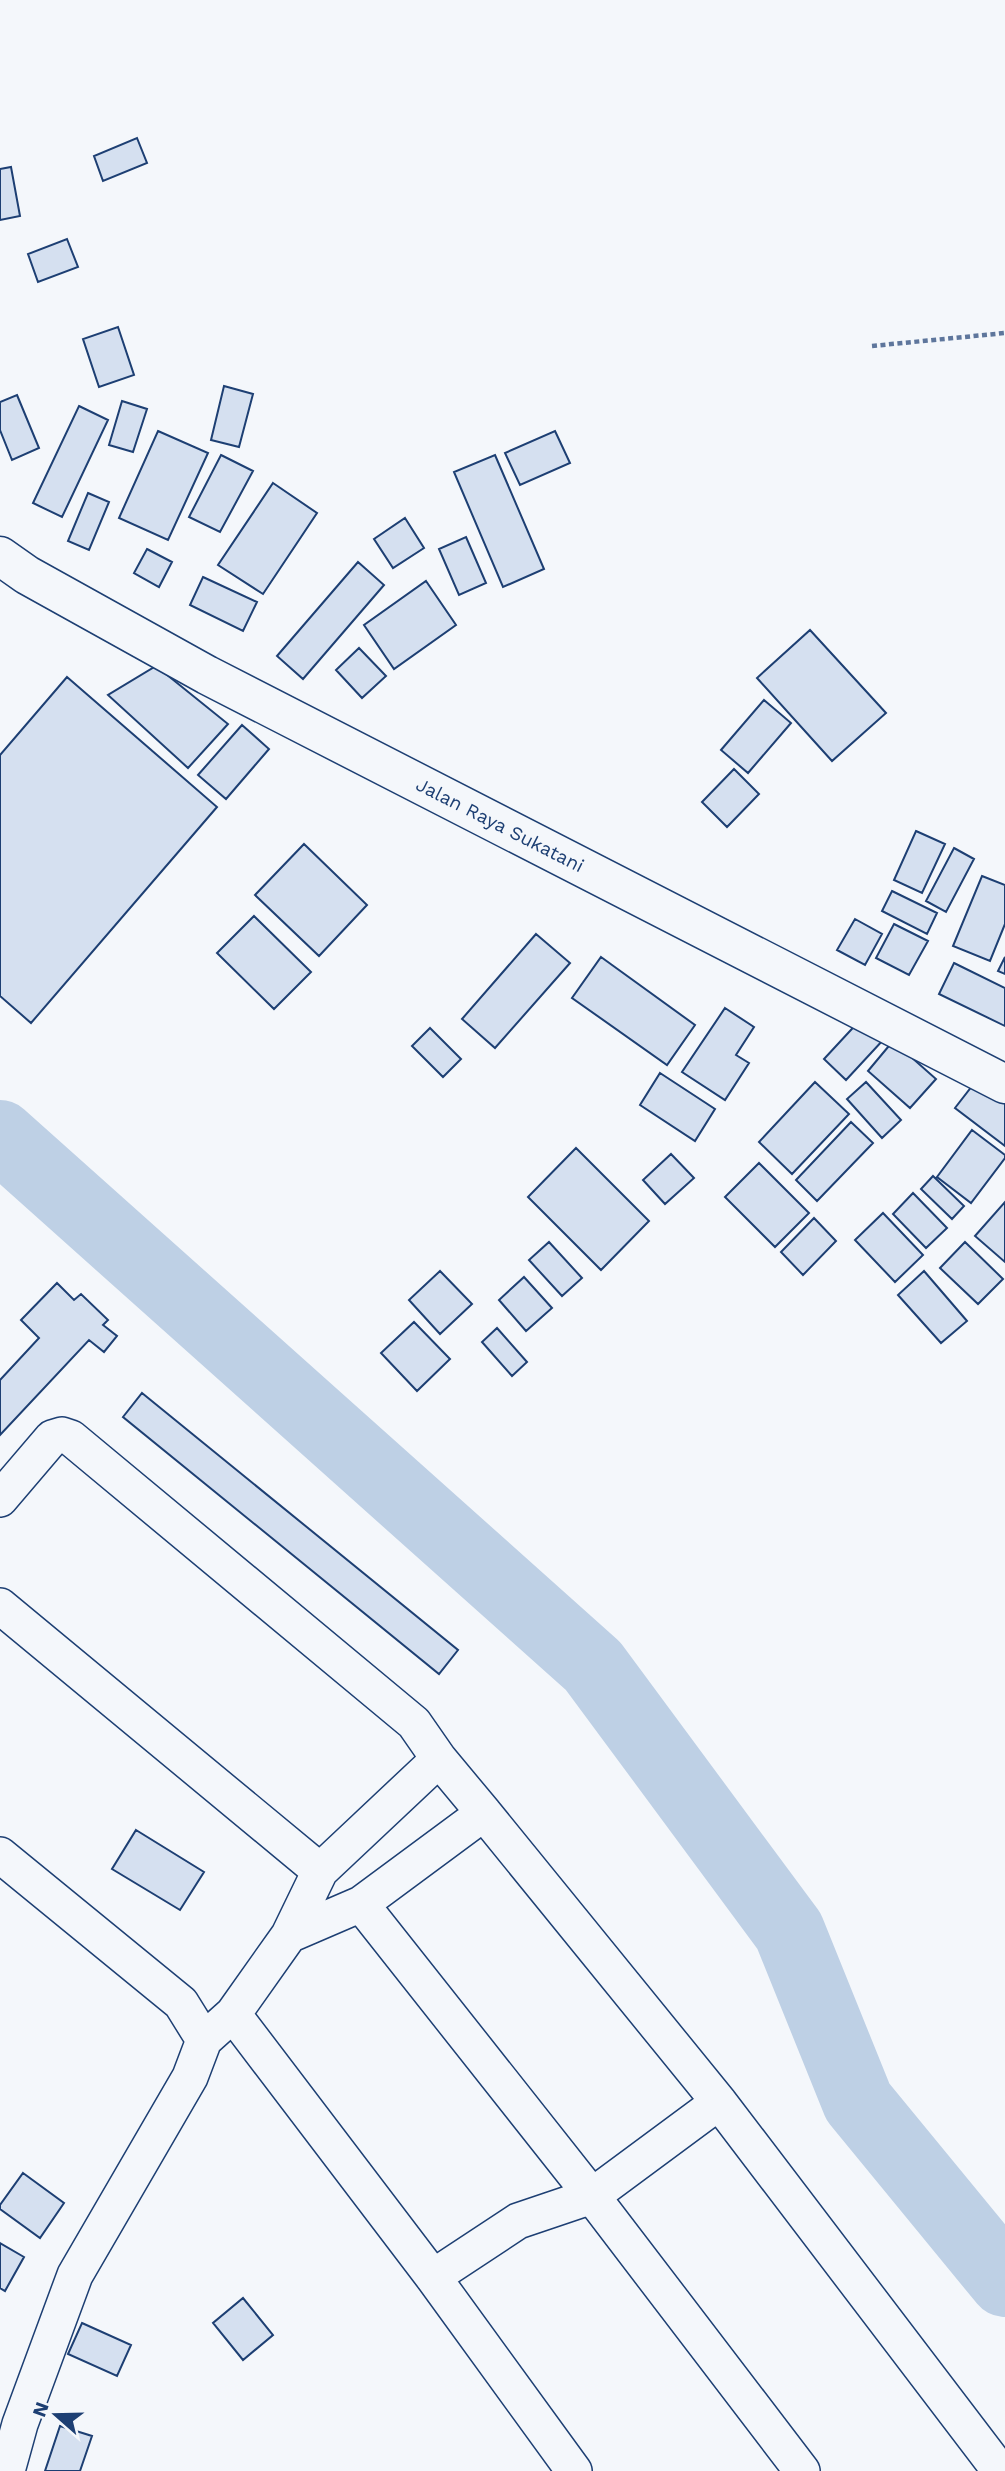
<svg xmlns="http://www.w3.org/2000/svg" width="1005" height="2471" font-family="'Work Sans',sans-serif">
<rect width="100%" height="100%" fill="#f4f7fb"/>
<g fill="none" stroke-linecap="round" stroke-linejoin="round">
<path stroke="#bed0e5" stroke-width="72" d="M 0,1136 L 593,1666 L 789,1931 L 858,2102 L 1005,2281"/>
</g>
<path fill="#d5e0f0" stroke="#1d3f73" stroke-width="2" d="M 137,138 L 147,163 L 103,181 L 94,156 Z
M 11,167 L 20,216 L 0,220 L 0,169 Z
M 67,239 L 78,267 L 38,282 L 28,254 Z
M 118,327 L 134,375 L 99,387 L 83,339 Z
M 224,386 L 253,394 L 239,447 L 211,440 Z
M 17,395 L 39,448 L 12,460 L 0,430 L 0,402 Z
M 122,401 L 147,409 L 133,452 L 109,445 Z
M 79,406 L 108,420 L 62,517 L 33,503 Z
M 158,431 L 208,453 L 168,540 L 119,518 Z
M 555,431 L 570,463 L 520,485 L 505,453 Z
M 221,455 L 253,471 L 220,532 L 189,517 Z
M 495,455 L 544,569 L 503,587 L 454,472 Z
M 273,483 L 317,513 L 263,594 L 218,565 Z
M 88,493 L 109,502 L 89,550 L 68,541 Z
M 405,518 L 424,548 L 393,568 L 374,539 Z
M 466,537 L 486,583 L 459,595 L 439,549 Z
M 147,549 L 172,562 L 159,587 L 134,573 Z
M 358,562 L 384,585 L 303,679 L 277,656 Z
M 203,577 L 257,602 L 243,631 L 190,605 Z
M 426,581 L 456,625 L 394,669 L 364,625 Z
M 810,630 L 886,713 L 832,761 L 757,678 Z
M 359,648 L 386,676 L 362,698 L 336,670 Z
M 156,666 L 228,724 L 188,768 L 108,695 Z
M 67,677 L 217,807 L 31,1023 L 0,996 L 0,755 Z
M 764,700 L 791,723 L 748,773 L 721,750 Z
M 242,725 L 269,749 L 226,799 L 198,775 Z
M 734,769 L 759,794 L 727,827 L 702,802 Z
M 916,831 L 945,844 L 922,893 L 894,880 Z
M 304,844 L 367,905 L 319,956 L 255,895 Z
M 954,848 L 974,859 L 946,912 L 926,901 Z
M 982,876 L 1005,885 L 1005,924 L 990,961 L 953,946 Z
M 892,891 L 937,913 L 927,934 L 882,911 Z
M 254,916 L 311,972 L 274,1009 L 217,953 Z
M 855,919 L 882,934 L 865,965 L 837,950 Z
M 894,924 L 928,941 L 909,975 L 876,958 Z
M 536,934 L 570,963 L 495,1048 L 462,1019 Z
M 601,957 L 695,1025 L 667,1065 L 572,998 Z
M 1005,957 L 1005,974 L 998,971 Z
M 954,963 L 1005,988 L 1005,1026 L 939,994 Z
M 725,1008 L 754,1027 L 736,1055 L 749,1063 L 725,1100 L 682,1072 Z
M 862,1018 L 884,1039 L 846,1080 L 824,1059 Z
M 430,1028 L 461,1059 L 443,1077 L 412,1046 Z
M 893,1041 L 936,1079 L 910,1108 L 868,1071 Z
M 660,1073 L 715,1109 L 695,1141 L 640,1105 Z
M 976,1081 L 1005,1103 L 1005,1146 L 955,1108 Z
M 815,1082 L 849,1114 L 792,1174 L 759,1142 Z
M 866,1082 L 901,1120 L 882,1138 L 847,1099 Z
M 851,1122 L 873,1143 L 817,1201 L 796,1180 Z
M 972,1130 L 1005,1155 L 1005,1158 L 971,1203 L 937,1177 Z
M 576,1148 L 649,1221 L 601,1270 L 528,1197 Z
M 671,1154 L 694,1178 L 665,1204 L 643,1180 Z
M 759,1163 L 809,1213 L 775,1247 L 725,1197 Z
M 933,1176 L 964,1206 L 952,1219 L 921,1189 Z
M 913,1193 L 947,1228 L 926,1248 L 893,1214 Z
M 1005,1202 L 1005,1262 L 975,1236 Z
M 883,1213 L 923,1255 L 895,1282 L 855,1240 Z
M 814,1218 L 836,1241 L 803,1275 L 781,1252 Z
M 549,1242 L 582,1278 L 562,1296 L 529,1260 Z
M 965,1242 L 1003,1279 L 978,1304 L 940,1268 Z
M 440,1271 L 472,1304 L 440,1334 L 409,1300 Z
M 924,1271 L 967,1321 L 941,1343 L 898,1295 Z
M 524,1277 L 552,1308 L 526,1331 L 499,1300 Z
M 57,1283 L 74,1300 L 81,1294 L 108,1320 L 103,1325 L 117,1336 L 104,1352 L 89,1340 L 0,1435 L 0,1380 L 39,1338 L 21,1320 Z
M 414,1322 L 450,1359 L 417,1391 L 381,1353 Z
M 497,1328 L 527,1362 L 512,1376 L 482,1342 Z
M 142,1393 L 458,1650 L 439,1674 L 123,1417 Z
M 136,1830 L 204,1872 L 180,1910 L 112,1869 Z
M 23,2173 L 64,2203 L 40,2238 L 0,2209 L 0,2205 Z
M 0,2243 L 24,2257 L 5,2291 L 0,2288 Z
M 243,2298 L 273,2335 L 243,2360 L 213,2323 Z
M 82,2323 L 131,2345 L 117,2376 L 68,2354 Z
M 60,2426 L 92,2436 L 80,2471 L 45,2471 Z"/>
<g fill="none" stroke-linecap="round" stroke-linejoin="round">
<g stroke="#1d3f73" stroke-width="38">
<path id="minor" d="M 0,1499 L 52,1438 L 62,1435 L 71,1438 L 414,1723 L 439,1759 L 320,1871 L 289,1935 L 233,2014 L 204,2040
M 0,1606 L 320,1871
M 439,1759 L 484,1813
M 0,1855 L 181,2003 L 204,2040 L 190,2077 L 75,2275 L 20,2424 L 7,2471
M 361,1904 L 484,1813 L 719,2102 L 1000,2471
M 289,1935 L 361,1904 L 592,2196 L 802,2471
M 233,2014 L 433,2277 L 574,2471
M 433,2277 L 518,2221 L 592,2196 L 719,2102"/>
</g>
<g stroke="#1d3f73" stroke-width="41">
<path id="secondary" d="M 0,556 L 27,575 L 207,675 L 1005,1084"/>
</g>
<path stroke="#5e769c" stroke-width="4.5" stroke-dasharray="5 3.5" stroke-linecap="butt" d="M 872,346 L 1005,333"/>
<use href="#minor" stroke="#f4f7fb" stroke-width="35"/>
<use href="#secondary" stroke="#f4f7fb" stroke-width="38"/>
</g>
<g text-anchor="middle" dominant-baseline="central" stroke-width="5" stroke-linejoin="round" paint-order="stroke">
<g font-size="19" fill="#1d3f73" stroke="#f4f7fb">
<text transform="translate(500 825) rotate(27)">Jalan Raya Sukatani</text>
</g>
</g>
<g transform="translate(56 2415) rotate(290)" stroke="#f4f7fb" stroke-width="5" paint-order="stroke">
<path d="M0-5L12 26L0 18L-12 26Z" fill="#1d3f73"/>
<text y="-10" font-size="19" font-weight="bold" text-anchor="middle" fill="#1d3f73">N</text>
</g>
</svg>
